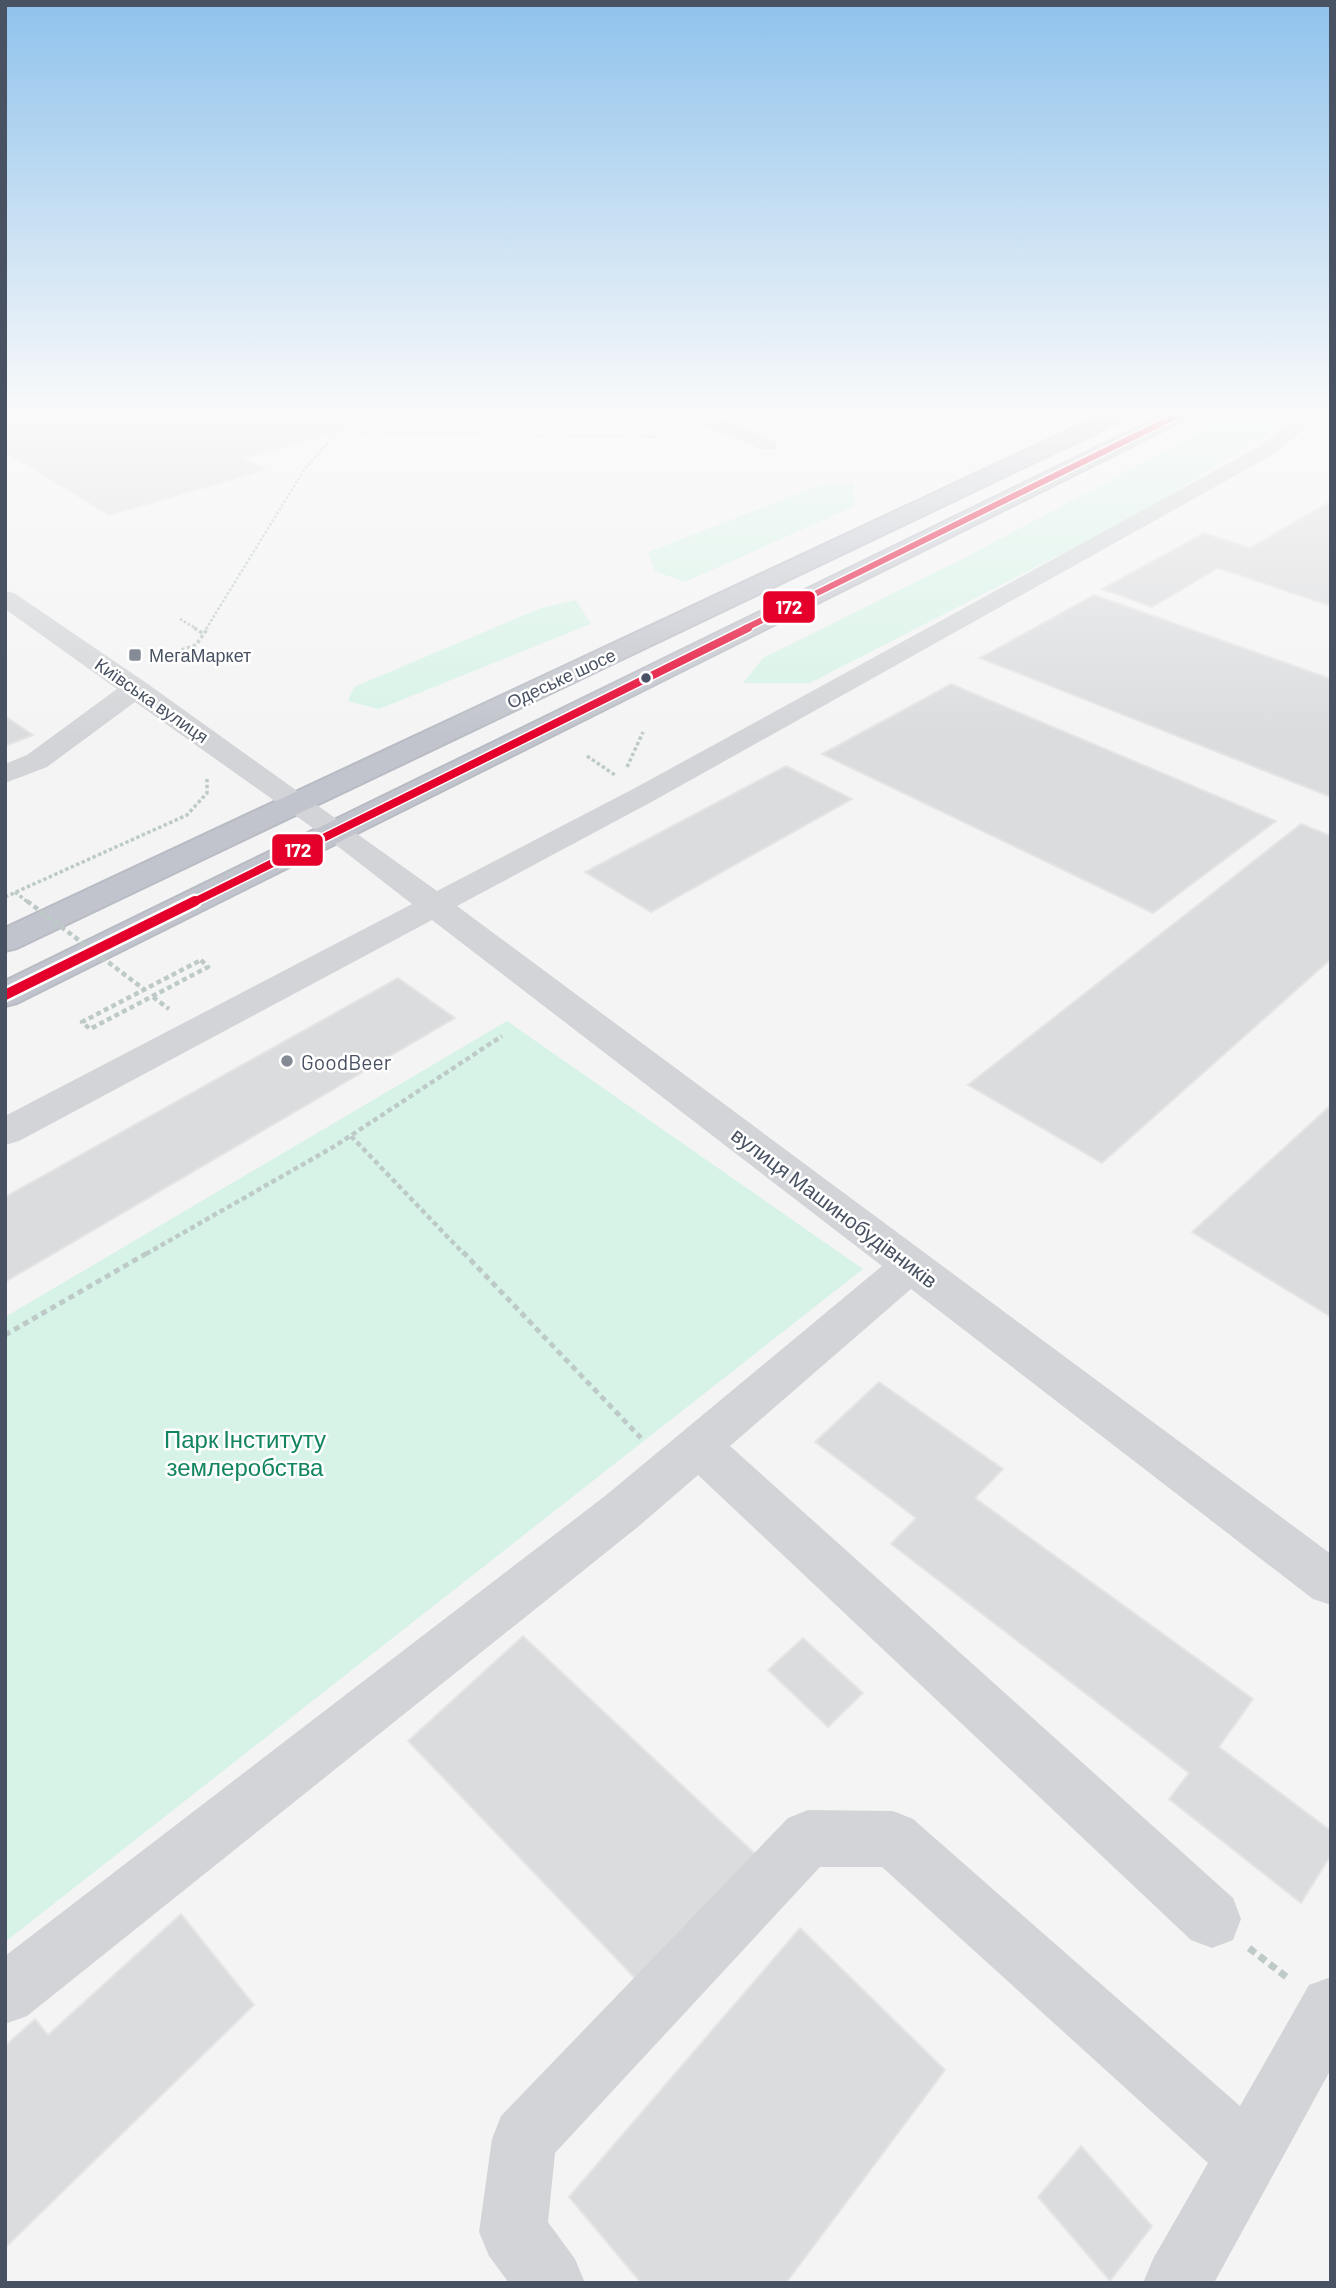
<svg xmlns="http://www.w3.org/2000/svg" width="1336" height="2288" font-family="Barlow,sans-serif">
<rect width="100%" height="100%" fill="#f4f4f4"/>
<path fill="#d7f3e7" d="M 1230,416 L 1295,416 L 1141,513 L 810,683 L 743,683 L 763,658 L 968,556 Z
M 854,483 L 855,506 L 685,582 L 655,571 L 648,552 L 821,485 Z
M 576,600 L 591,624 L 379,709 L 348,701 L 354,687 L 541,608 Z
M 507,1021 L 863,1269 L 5,1942 L 5,1317 Z"/>
<path fill="#dbdcde" stroke="#e5e5e6" stroke-width="2" d="M 5,416 L 390,416 L 243,458 L 265,470 L 109,515 L 5,452 Z
M 1331,501 L 1331,606 L 1218,568 L 1152,607 L 1102,589 L 1204,533 L 1250,548 Z
M 1094,595 L 1331,679 L 1331,797 L 980,658 Z
M 951,684 L 1276,821 L 1153,913 L 822,754 Z
M 5,716 L 33,735 L 5,746 Z
M 786,766 L 852,799 L 651,912 L 585,872 Z
M 1301,824 L 1331,836 L 1331,959 L 1102,1163 L 968,1085 Z
M 398,978 L 455,1018 L 5,1282 L 5,1197 Z
M 1331,1105 L 1331,1317 L 1192,1232 Z
M 879,1382 L 1003,1469 L 975,1498 L 1253,1699 L 1219,1747 L 1331,1831 L 1331,1855 L 1301,1903 L 1169,1799 L 1189,1773 L 891,1544 L 916,1518 L 815,1442 Z
M 523,1636 L 767,1865 L 652,1996 L 408,1741 Z
M 803,1638 L 863,1693 L 828,1727 L 768,1670 Z
M 181,1914 L 254,2005 L 5,2248 L 5,2046 L 35,2019 L 48,2035 Z
M 800,1928 L 945,2070 L 786,2283 L 641,2283 L 569,2197 Z
M 1081,2146 L 1152,2226 L 1110,2281 L 1038,2197 Z"/>
<g fill="none" stroke-linecap="round" stroke-linejoin="round">
<g stroke="#b8bbc3" stroke-width="4">
<path id="highway" d="M 1099,416 L 1125,416 L 1123,420 L 17,948 L 5,951 L 5,928 Z
M 1161,416 L 1186,416 L 1184,420 L 17,1003 L 5,1006 L 5,981 Z"/>
</g>
<path stroke="#bdcac8" stroke-width="2.5" stroke-dasharray="2.5 2" stroke-linecap="butt" d="M 180,619 L 197,629
M 206,629 L 304,470 L 337,432 L 657,437"/>
<path stroke="#bdcac8" stroke-width="3.5" stroke-dasharray="3.5 2.5" stroke-linecap="butt" d="M 194,628 L 204,634
M 153,660 L 196,645 L 208,628
M 587,756 L 615,775
M 627,767 L 643,732
M 5,897 L 187,815 L 207,793 L 207,779"/>
<path stroke="#bdcac8" stroke-width="4.5" stroke-dasharray="5 3.5" stroke-linecap="butt" d="M 201,960 L 208,967 L 90,1029 L 82,1022 Z
M 153,997 L 169,1009
M 351,1136 L 464,1254
M 146,1254 L 335,1146 L 502,1036"/>
<path stroke="#bdcac8" stroke-width="5" stroke-dasharray="6 4.5" stroke-linecap="butt" d="M 463,1252 L 641,1438
M 5,1335 L 149,1252"/>
<path stroke="#bdcac8" stroke-width="7" stroke-dasharray="8 5" stroke-linecap="butt" d="M 1249,1948 L 1289,1979"/>
<path fill="#d2d4d7" fill-rule="evenodd" d="M 686,416 L 713,416 L 775,441 L 778,445 L 775,449 L 761,449 L 688,420 Z
M 1299,416 L 1321,416 L 1274,454 L 655,800 L 457,906 L 1331,1554 L 1331,1605 L 1313,1599 L 911,1289 L 730,1446 L 1233,1898 L 1241,1919 L 1233,1940 L 1212,1948 L 1191,1940 L 698,1475 L 639,1526 L 27,2016 L 5,2024 L 5,1956 L 605,1496 L 882,1266 L 432,920 L 19,1141 L 5,1145 L 5,1116 L 412,904 L 327,838 L 135,702 L 47,767 L 5,783 L 5,764 L 27,755 L 117,689 L 5,609 L 5,591 L 14,593 L 145,682 L 437,891 L 635,788 L 1260,446 Z
M 808,1810 L 893,1811 L 913,1819 L 1240,2106 L 1309,1985 L 1331,1977 L 1331,2069 L 1214,2283 L 1143,2283 L 1153,2259 L 1208,2163 L 882,1867 L 820,1867 L 555,2153 L 548,2222 L 575,2259 L 585,2283 L 509,2283 L 489,2256 L 479,2232 L 492,2139 L 501,2116 L 788,1818 Z"/>
<use href="#highway" fill="#c1c4cc" fill-rule="evenodd"/>
<path stroke="#bdcac8" stroke-width="3.5" stroke-dasharray="3.5 2.5" stroke-linecap="butt" d="M 15,892 L 29,903"/>
<path stroke="#bdcac8" stroke-width="4.5" stroke-dasharray="5 3.5" stroke-linecap="butt" d="M 27,901 L 145,990"/>
<g stroke="#fff" stroke-width="9">
<path id="bus-1-far2" d="M 744,629 L 1176,416"/>
</g>
<g stroke="#fff" stroke-width="11">
<path id="bus-1-far1" d="M 192,903 L 748,628"/>
</g>
<g stroke="#fff" stroke-width="15">
<path id="bus-1" d="M 5,995 L 195,901"/>
</g>
<use href="#bus-1-far2" stroke="#e4002b" stroke-width="6"/>
<use href="#bus-1-far1" stroke="#e4002b" stroke-width="8"/>
<use href="#bus-1" stroke="#e4002b" stroke-width="10"/>
</g>
<linearGradient id="sky" x2="0" y2="1"><stop stop-color="#8fc2ec"/><stop offset="0.56" stop-color="#fafafa"/><stop offset="1" stop-color="#fafafa" stop-opacity="0"/></linearGradient>
<rect width="1336" height="737" fill="url(#sky)"/>
<g fill="#858b95" stroke="#fff" stroke-width="2.5">
<rect x="128" y="648" width="14" height="14" rx="3.5"/>
<circle cx="287" cy="1061" r="7"/>
</g>
<circle fill="#495262" stroke="#fff" stroke-width="2.5" cx="646" cy="678" r="6"/>
<g text-anchor="middle" dominant-baseline="central" stroke-width="5" stroke-linejoin="round" paint-order="stroke">
<g font-size="18" fill="#495262" stroke="#fff" text-anchor="start">
<text x="149" y="655">МегаМаркет</text>
</g>
<g font-size="18" fill="#495262" stroke="#fff">
<text transform="translate(561 678) rotate(-25)">Одеське шосе</text>
<text transform="translate(152 700) rotate(35)">Київська вулиця</text>
</g>
<g font-size="21" fill="#495262" stroke="#fff" text-anchor="start">
<text x="301" y="1061">GoodBeer</text>
</g>
<g font-size="21" fill="#495262" stroke="#fff">
<text transform="translate(835 1207) rotate(37)">вулиця Машинобудівників</text>
</g>
<g font-size="24" fill="#128560" stroke="#fff">
<text x="245" y="1438">Парк Інституту<tspan x="245" dy="28">землеробства</tspan></text>
</g>
</g>
<g stroke="#fff" stroke-width="2.5">
<rect x="762" y="590" width="54" height="34" rx="7" fill="#e4002b"/>
<rect x="271" y="833" width="53" height="34" rx="7" fill="#e4002b"/>
</g>
<g font-size="19" text-anchor="middle" font-weight="bold" fill="#fff">
<text x="789" y="614">172</text>
<text x="298" y="857">172</text>
</g>
<rect width="1336" height="2288" fill="none" stroke="#495262" stroke-width="14"/>
</svg>
